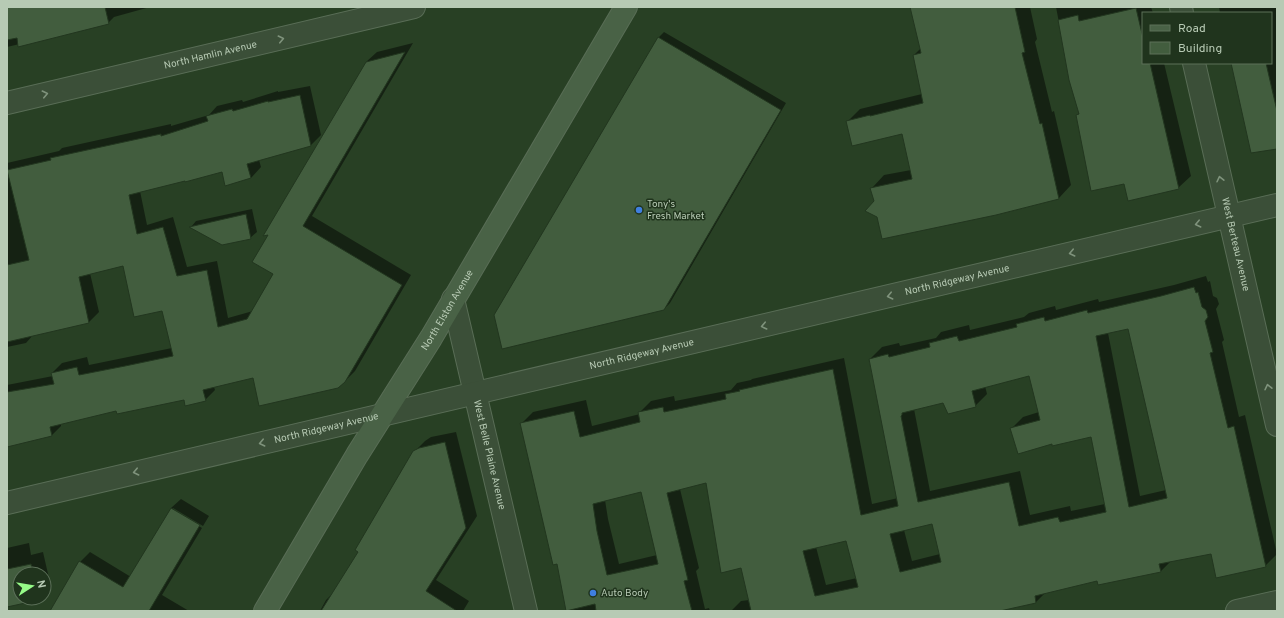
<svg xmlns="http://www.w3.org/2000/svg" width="1284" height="618" font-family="Overpass,sans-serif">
<rect width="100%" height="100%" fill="#284024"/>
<path fill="#0007" fill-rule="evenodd" d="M 7,7 L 150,7 L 114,17 L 108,23 L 7,47 Z
M 911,7 L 1030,7 L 1037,39 L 1035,42 L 1052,112 L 1054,111 L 1071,185 L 1059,198 L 875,201 L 872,188 L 884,175 L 911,170 L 903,132 L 847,122 L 860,109 L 922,94 L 914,55 L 921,48 Z
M 1056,7 L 1151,7 L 1153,13 L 1143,13 L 1143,63 L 1164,63 L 1191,176 L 1178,188 L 1125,182 L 1077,115 L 1079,113 L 1070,80 Z
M 1219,7 L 1277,7 L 1277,147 L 1232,63 L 1271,63 L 1271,13 L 1220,13 Z
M 664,32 L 786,103 L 670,303 L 664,309 L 658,38 Z
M 413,43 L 312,216 L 411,275 L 355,371 L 345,381 L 254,377 L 214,387 L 215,390 L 205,400 L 185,398 L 117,410 L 61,423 L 61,426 L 51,436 L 7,446 L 7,385 L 53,376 L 52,373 L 62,363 L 87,357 L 89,365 L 172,348 L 163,309 L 124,265 L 90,273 L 99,312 L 89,322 L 33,335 L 26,343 L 7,347 L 7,163 L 59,151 L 62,148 L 171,124 L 171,126 L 209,115 L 217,106 L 242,100 L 243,102 L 278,91 L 278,92 L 310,86 L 321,135 L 311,145 L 259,160 L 261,167 L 251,178 L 223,171 L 140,191 L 147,225 L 173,217 L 187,267 L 217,261 L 228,318 L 253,311 L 275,273 L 366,62 L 377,52 Z
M 252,209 L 257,232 L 250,238 L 191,227 L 196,221 Z
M 1206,276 L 1208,282 L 1210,281 L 1213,296 L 1217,298 L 1219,304 L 1216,309 L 1224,340 L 1222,342 L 1239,417 L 1245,415 L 1277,554 L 1265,566 L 1211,552 L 1172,560 L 1161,571 L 1098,580 L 1045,593 L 1036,602 L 975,611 L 731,611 L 741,601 L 749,600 L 742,567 L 706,482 L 680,489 L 699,568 L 696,571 L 705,609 L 709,608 L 710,611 L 567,611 L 558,562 L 521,424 L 533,412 L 586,400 L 592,426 L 640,414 L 639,413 L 651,401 L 674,396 L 675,401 L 731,390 L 737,383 L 751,380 L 752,379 L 844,358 L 872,504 L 898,498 L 870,359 L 882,347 L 899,343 L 900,346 L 936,338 L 941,332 L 969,325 L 970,330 L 1024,317 L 1029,313 L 1055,306 L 1056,310 L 1098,299 L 1099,302 L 1174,285 ZM 1129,328 L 1166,490 L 1140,496 L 1108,333 ZM 1030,375 L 1039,412 L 1023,417 L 1012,428 L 1092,435 L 1105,504 L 1071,511 L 1070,506 L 1030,515 L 1020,471 L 930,491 L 914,409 L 944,402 L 975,406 L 987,394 L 985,386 ZM 641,491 L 657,555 L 619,564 L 608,519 L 605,500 ZM 933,522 L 940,554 L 912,561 L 904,530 ZM 847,540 L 857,578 L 826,585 L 816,547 Z
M 456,432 L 477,516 L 436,580 L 469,601 L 463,611 L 320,611 L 326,600 L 334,592 L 360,552 L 414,452 L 425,441 L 431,437 Z
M 181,499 L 209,516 L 203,526 L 173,508 L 173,510 L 202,528 L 162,595 L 189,611 L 51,611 L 80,562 L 90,552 L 131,577 L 171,508 Z
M 29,543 L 31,555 L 43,552 L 51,587 L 44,593 L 44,574 L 20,574 L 20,598 L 39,598 L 7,606 L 7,548 Z"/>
<path fill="#425d3e" stroke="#22361f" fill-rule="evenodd" d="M 7,7 L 105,7 L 109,24 L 18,47 L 17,38 L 7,40 Z
M 910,7 L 1015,7 L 1025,52 L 1022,53 L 1040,124 L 1042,123 L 1059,199 L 996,215 L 882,239 L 877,217 L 865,211 L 874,201 L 870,188 L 912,179 L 902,134 L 852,146 L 846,121 L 870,115 L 870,116 L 923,103 L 913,55 L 921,53 Z
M 1136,8 L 1143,38 L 1143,63 L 1150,63 L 1179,189 L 1128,201 L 1124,184 L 1091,191 L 1076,115 L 1079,114 L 1069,80 L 1058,20 L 1078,15 L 1079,21 Z
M 658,37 L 781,110 L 664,310 L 502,349 L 494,315 Z
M 405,52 L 303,226 L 402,285 L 345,382 L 338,388 L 259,406 L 253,378 L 203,390 L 206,401 L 185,406 L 184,400 L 117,414 L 116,411 L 50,427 L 52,436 L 7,447 L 7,392 L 54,384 L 51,373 L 77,367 L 79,375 L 125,366 L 173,356 L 162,311 L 134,317 L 123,266 L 79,277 L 89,323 L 7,342 L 7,265 L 29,260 L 7,170 L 51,160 L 50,158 L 161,134 L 161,136 L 208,121 L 206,116 L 232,109 L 233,111 L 268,101 L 268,102 L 300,95 L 311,146 L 247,164 L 251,178 L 225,186 L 222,172 L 185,182 L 185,181 L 129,195 L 137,234 L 163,227 L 177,276 L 207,270 L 218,327 L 247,319 L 273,274 L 252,262 L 268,235 L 263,236 L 366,62 Z
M 1231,63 L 1266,63 L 1277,111 L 1277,149 L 1251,153 Z
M 246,214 L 251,239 L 222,245 L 189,227 Z
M 1194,287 L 1196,293 L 1198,292 L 1202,307 L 1206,310 L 1208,317 L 1205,321 L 1213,352 L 1210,353 L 1228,428 L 1234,426 L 1266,567 L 1216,578 L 1211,554 L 1159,564 L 1161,572 L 1098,585 L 1097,581 L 1035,596 L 1036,603 L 1000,611 L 751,611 L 741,568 L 721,573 L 706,483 L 667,493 L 688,580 L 684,581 L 692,611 L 596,611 L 595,604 L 566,611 L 557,564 L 553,565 L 520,423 L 574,411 L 580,437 L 640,422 L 638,412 L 663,407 L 664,412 L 726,399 L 725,394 L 740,391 L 739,390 L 833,369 L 861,515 L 898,506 L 869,359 L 888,354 L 889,357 L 930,347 L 929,343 L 957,336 L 959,341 L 1017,327 L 1016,324 L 1044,317 L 1045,321 L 1087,310 L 1088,313 L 1161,296 ZM 1128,329 L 1167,498 L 1129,507 L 1096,336 ZM 1029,376 L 1040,420 L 1010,428 L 1018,454 L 1052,444 L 1052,446 L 1091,437 L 1106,512 L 1060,522 L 1058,517 L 1019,526 L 1009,482 L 918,502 L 901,416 L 902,415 L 902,413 L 943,403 L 948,414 L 976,407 L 972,391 ZM 641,492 L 658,564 L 607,575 L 597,531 L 593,504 ZM 932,524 L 941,562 L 900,572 L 890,534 ZM 846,541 L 858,587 L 815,596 L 803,551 Z
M 445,442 L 466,528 L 426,591 L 457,611 L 321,611 L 358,552 L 355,550 L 413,451 L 419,448 Z
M 171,508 L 200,525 L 149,611 L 50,611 L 79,561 L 123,587 Z
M 31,564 L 33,574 L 20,574 L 20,598 L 38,598 L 39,600 L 7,607 L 7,569 Z"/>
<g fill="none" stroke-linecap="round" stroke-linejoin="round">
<g stroke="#596d56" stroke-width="24">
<g id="minor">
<path d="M 1181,7 L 1182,13"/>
<path id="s1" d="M 1194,63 L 1277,425"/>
<path id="s2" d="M 7,103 L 414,7"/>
<path id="s3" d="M 453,299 L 526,611"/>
<path id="s4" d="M 7,503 L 1277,205"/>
<path d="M 1237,611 L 1277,602"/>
</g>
</g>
<g stroke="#596d56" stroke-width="24">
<g id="secondary">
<path id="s5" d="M 265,611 L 357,455 L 431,338 L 626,7"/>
</g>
</g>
<use href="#minor" stroke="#3b4f38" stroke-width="22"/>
<use href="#secondary" stroke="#496246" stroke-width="22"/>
</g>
<defs><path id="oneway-chevron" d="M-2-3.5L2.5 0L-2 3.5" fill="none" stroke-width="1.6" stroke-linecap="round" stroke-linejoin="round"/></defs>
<g stroke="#7f937c">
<use href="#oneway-chevron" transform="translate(281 39) rotate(-13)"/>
<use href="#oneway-chevron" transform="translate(45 94) rotate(-13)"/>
<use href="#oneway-chevron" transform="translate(1220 179) rotate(-103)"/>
<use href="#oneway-chevron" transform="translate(1198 224) rotate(167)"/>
<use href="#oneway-chevron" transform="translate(1072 253) rotate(167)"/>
<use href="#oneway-chevron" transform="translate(890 296) rotate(167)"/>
<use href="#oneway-chevron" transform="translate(764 326) rotate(167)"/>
<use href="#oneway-chevron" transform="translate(1268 387) rotate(-103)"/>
<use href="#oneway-chevron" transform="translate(262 443) rotate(167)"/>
<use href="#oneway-chevron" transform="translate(136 472) rotate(167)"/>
</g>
<g fill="#3f7fe0" stroke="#20341d" stroke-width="1.5">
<circle cx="639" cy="210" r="4"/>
<circle cx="593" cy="593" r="4"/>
</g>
<g text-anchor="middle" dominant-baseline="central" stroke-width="3" stroke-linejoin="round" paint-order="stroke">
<g font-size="10" fill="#b7cab4" stroke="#20341d">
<text stroke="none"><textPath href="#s2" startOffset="209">North Hamlin Avenue</textPath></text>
<text stroke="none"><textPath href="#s1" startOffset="186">West Berteau Avenue</textPath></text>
<text stroke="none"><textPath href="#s4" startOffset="976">North Ridgeway Avenue</textPath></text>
<text stroke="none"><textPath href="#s5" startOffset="352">North Elston Avenue</textPath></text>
<text stroke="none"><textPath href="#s4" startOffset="652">North Ridgeway Avenue</textPath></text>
<text stroke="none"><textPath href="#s4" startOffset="328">North Ridgeway Avenue</textPath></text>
<text stroke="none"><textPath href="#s3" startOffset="160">West Belle Plaine Avenue</textPath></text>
</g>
<g font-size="10" fill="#b7cab4" stroke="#20341d" text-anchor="start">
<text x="647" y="204">Tony's<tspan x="647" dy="12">Fresh Market</tspan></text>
<text x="601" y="593">Auto Body</text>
</g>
</g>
<rect width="1284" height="618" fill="none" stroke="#b7cab4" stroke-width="16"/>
<rect x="1142" y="12" width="130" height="52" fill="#20341d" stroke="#5c7059"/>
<rect x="1150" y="25" width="20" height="6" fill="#496246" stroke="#5c7059"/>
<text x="1178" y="32" font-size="12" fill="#b7cab4">Road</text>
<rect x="1150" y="42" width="20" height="12" fill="#425d3e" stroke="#5c7059"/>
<text x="1178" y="52" font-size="12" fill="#b7cab4">Building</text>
<g transform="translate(32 586) rotate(78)"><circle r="19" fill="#20341d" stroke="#5c7059"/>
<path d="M0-3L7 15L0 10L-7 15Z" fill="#96fb88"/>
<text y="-6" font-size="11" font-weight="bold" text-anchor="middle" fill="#b7cab4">N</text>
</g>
</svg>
